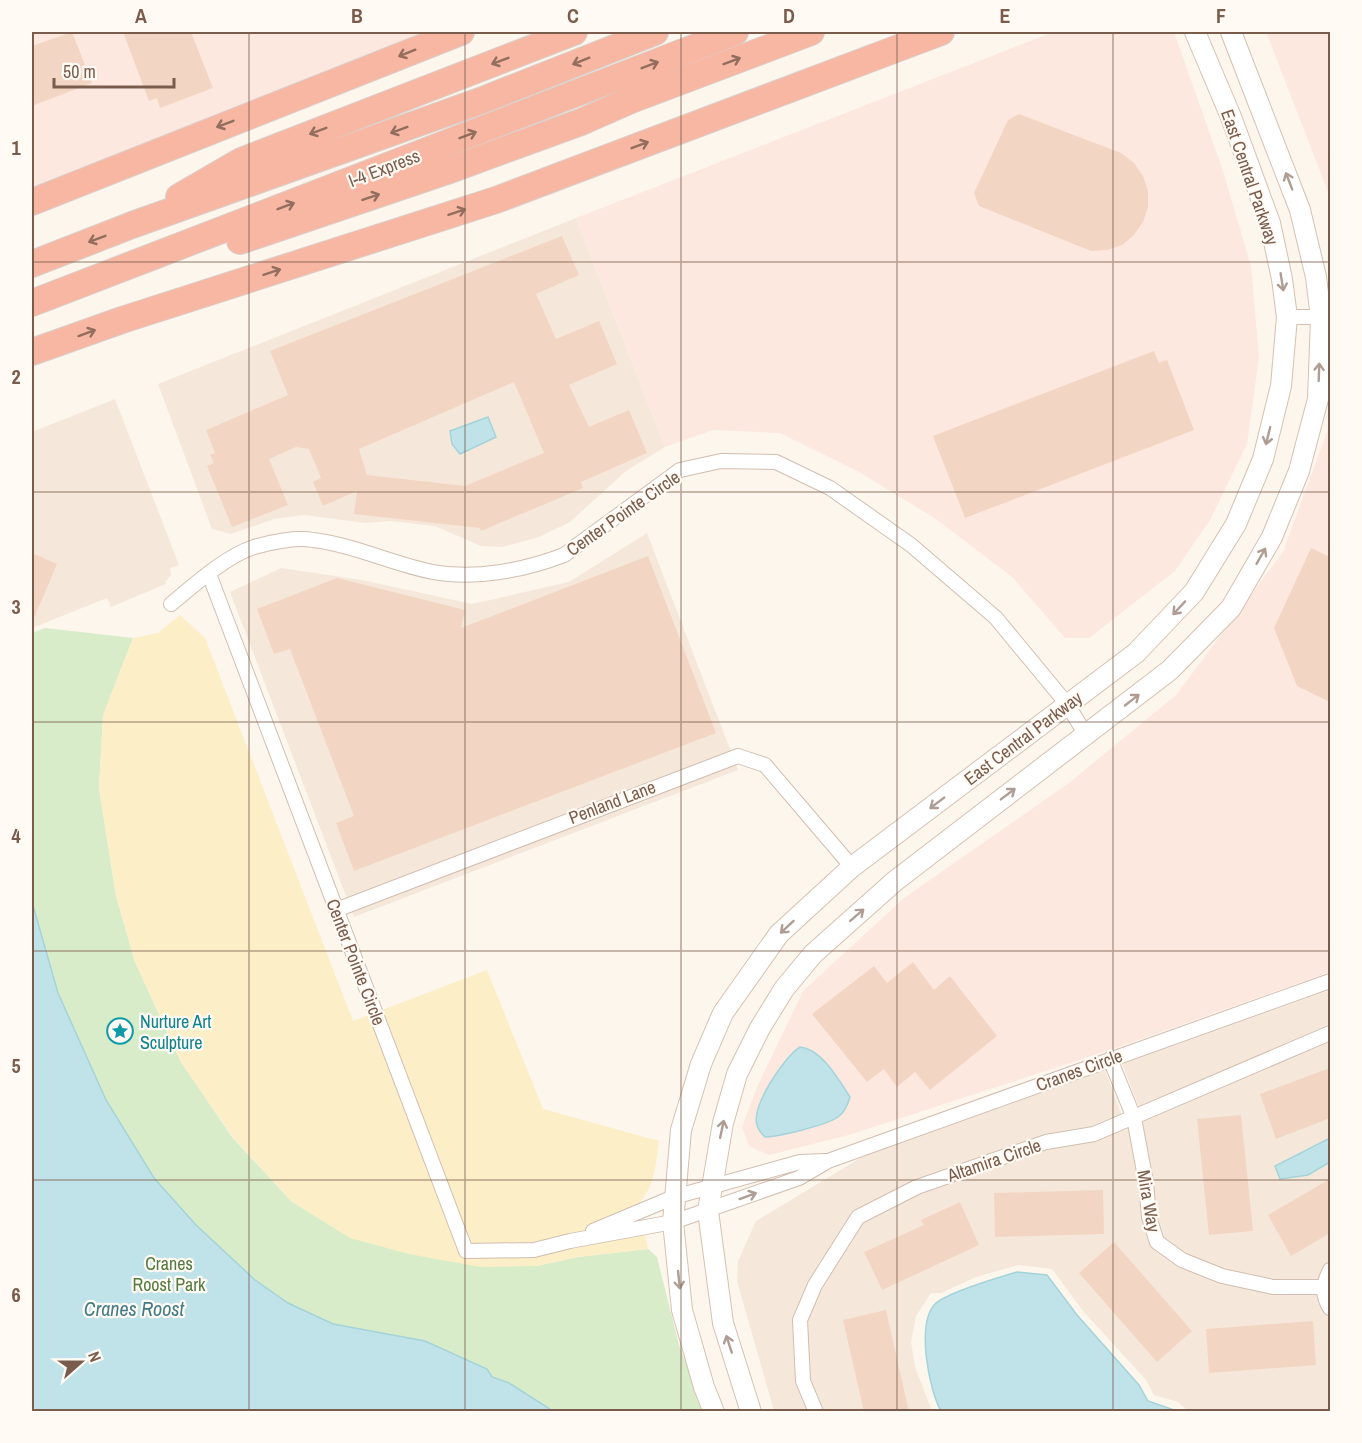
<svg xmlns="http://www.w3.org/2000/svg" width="1362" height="1443" font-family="'Archivo Narrow',sans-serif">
<rect width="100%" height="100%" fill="#fdf6ec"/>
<path fill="#f5e8da" d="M 576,218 L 665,447 L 626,471 L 570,522 L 539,537 L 502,547 L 481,546 L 435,526 L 391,521 L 365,523 L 304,515 L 274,519 L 231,534 L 212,529 L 158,384 Z
M 115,399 L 179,565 L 170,568 L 171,575 L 165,582 L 166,584 L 111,607 L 107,598 L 32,628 L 32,432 Z
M 647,533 L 738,770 L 354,917 L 230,592 L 281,568 L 362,580 L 472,604 L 569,582 Z
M 1330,990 L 1330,1138 L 1320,1142 L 1308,1175 L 1330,1162 L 1330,1411 L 1188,1411 L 1178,1402 L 1154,1395 L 1146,1380 L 1083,1311 L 1052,1269 L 1018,1265 L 976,1277 L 941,1293 L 931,1293 L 916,1316 L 911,1342 L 915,1367 L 932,1411 L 774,1411 L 737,1281 L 738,1261 L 756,1221 L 862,1157 L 1105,1070 L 1122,1116 L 1140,1110 L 1122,1064 Z"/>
<path fill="#fde8e0" d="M 32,32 L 433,32 L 32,187 Z
M 1053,32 L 1174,32 L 1223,171 L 1251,266 L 1259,357 L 1247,444 L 1210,520 L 1175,571 L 1089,638 L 1065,638 L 1012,577 L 936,519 L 859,472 L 780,433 L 713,430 L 665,447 L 576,218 Z
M 1266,32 L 1330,32 L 1330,198 L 1330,197 Z
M 1330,424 L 1330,972 L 1116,1048 L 849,1135 L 769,1155 L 749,1146 L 742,1127 L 757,1087 L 803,991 L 904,898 L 1069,783 L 1176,695 L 1283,552 Z"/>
<path fill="#d8ecc9" d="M 45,628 L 133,638 L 103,716 L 99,788 L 116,896 L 135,962 L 181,1062 L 232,1137 L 292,1202 L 536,1266 L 578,1257 L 648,1249 L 657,1257 L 679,1345 L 704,1411 L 32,1411 L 32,633 Z"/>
<path fill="#fcefc7" d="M 180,615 L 205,638 L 353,1021 L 487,970 L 543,1109 L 659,1141 C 656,1163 655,1186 639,1203 L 648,1249 L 578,1257 L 536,1266 L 480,1267 L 409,1254 L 350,1238 L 292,1202 L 232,1136 L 181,1062 L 135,962 L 116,896 L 99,788 L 103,715 L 133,638 L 158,633 Z"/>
<path fill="#bfe3e8" stroke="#a5d3da" stroke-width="1.5" d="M 488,417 L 496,437 L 460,454 L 452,444 L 450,431 Z
M 32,902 L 58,993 L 106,1100 L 154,1178 L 196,1225 L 255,1280 L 288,1303 L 333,1324 L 425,1341 L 487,1369 L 492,1377 L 509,1383 L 553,1411 L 32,1411 Z
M 800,1047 C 822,1049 839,1080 850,1097 C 848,1104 844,1113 838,1117 C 827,1125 778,1137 765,1137 C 762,1134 758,1129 757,1125 C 751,1106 785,1056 800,1047 Z
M 1330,1138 L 1330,1162 L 1308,1175 L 1280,1179 L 1275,1166 Z
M 1017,1272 L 1047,1275 L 1077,1315 L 1139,1385 L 1148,1401 L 1177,1411 L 941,1411 C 929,1390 916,1324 935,1304 C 946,1293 1000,1277 1017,1272 Z"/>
<path fill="#f3d5c3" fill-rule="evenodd" d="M 72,32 L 92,83 L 32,106 L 32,46 Z
M 123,32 L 191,32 L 213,88 L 160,108 L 157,98 L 149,101 Z
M 1019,114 L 1121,153 L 1134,163 L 1143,176 L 1148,191 L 1148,207 L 1143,222 L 1134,235 L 1122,245 L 1107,250 L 1091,251 L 979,206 L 974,193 L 1008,120 Z
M 562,236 L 579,275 L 536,294 L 556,339 L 599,321 L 617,364 L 569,385 L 589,427 L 629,410 L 647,453 L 581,482 L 583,488 L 481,531 L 480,528 L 354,514 L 357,491 L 323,506 L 313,482 L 321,478 L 309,449 L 296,447 L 269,459 L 288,505 L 232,527 L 207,466 L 214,463 L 210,455 L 215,453 L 206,430 L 288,395 L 270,351 ZM 514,382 L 544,453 L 465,486 L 367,475 L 359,449 Z
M 1154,351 L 1159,363 L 1167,360 L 1194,430 L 965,518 L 933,436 Z
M 1311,548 L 1330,557 L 1330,702 L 1297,686 L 1274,628 Z
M 32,553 L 57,564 L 32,623 Z
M 648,556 L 716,733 L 354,871 L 336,823 L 354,816 L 290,649 L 274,654 L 257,609 L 337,578 L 465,610 L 461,628 Z
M 913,962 L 934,990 L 950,976 L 997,1036 L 930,1090 L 915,1072 L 897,1087 L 884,1069 L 867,1082 L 812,1014 L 874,966 L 887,983 Z
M 1330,1068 L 1330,1118 L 1276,1139 L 1260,1094 Z
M 1241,1115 L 1253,1231 L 1209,1235 L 1197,1119 Z
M 1330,1179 L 1330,1233 L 1291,1256 L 1268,1215 Z
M 1103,1190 L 1104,1234 L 995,1237 L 994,1193 Z
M 960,1202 L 979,1245 L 882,1290 L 864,1252 L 924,1225 L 921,1220 Z
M 1114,1242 L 1192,1331 L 1157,1362 L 1079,1273 Z
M 886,1310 L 909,1412 L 864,1412 L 843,1320 Z
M 1313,1321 L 1316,1365 L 1209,1373 L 1206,1329 Z"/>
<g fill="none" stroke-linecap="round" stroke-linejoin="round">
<g stroke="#d1beb0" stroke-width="16">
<path id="minor" d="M 1287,317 L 1328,317
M 209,574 L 466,1251 L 534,1250 L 570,1241 L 673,1222 L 799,1178 L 828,1161 L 1330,981
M 171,604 C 194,585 226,556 254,547 C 271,542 297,537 313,540 C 354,545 393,564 433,572 C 475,580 525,570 564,555 L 680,470 L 721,461 L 776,462 L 830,488 L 911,545 L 996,618 L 1067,704 L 1086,735
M 336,910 L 738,756 L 765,765 L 852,867
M 1110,1059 L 1134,1118 L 1146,1182 L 1149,1217 L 1157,1242 L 1182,1260 L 1222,1276 L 1273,1287 L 1324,1287
M 593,1231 L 674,1197 L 800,1162 L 826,1161
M 1330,1270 C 1323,1283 1322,1296 1330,1308
M 816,1412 L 803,1381 L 800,1320 L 815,1285 L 858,1217 L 917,1187 L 1046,1142 L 1094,1134 L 1330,1033"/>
</g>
<g stroke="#d6c0b0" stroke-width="22">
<path id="secondary" d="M 714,1412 L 704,1387 L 682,1310 L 673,1222 L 681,1130 L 701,1064 L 723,1013 L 779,934 L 852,867 L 1136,653 L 1194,592 L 1236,524 L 1263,459 L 1281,386 L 1287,317 L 1282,279 L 1270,223 L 1231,117 L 1195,32
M 751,1412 L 723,1323 L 708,1211 L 723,1123 L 737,1074 L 760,1028 L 784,989 L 813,954 L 895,881 L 1170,670 L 1231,608 L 1272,537 L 1299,471 L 1318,399 L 1321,318 L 1316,277 L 1300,210 L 1231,32"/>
</g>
<g stroke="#dad1cd" stroke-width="28">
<path id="motorway" d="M 179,197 L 241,161 L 574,32
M 32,202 L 461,32
M 240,241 L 447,171 L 581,122 L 631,100 L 811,32
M 32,264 L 132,225 L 480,101 L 655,32
M 32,303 L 735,32
M 32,352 L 122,320 L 496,200 L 941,32"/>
</g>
<use href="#minor" stroke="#fff" stroke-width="14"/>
<use href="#secondary" stroke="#fff" stroke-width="20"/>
<use href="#motorway" stroke="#f7b7a3" stroke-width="26"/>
</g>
<defs><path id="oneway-shaft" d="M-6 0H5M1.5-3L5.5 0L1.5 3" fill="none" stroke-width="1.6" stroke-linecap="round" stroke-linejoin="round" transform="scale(1.5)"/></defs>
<g stroke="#936e5e">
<use href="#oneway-shaft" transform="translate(407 53) rotate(158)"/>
<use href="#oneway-shaft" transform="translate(500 61) rotate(159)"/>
<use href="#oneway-shaft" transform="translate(581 61) rotate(158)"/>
<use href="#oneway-shaft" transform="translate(732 61) rotate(-21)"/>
<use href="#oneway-shaft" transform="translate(650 65) rotate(-21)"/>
<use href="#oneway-shaft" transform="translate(225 124) rotate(159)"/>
<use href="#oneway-shaft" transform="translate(399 130) rotate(160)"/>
<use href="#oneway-shaft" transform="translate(318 131) rotate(159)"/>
<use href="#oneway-shaft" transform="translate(468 135) rotate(-21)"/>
<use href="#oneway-shaft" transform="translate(640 145) rotate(-21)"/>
<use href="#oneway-shaft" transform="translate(371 197) rotate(-19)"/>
<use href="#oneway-shaft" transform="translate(286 206) rotate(-21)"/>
<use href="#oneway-shaft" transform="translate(457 212) rotate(-18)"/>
<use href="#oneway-shaft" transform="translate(97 239) rotate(159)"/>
<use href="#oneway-shaft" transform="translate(272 272) rotate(-18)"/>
<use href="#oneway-shaft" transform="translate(87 333) rotate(-20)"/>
</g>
<g stroke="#af9d94">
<use href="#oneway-shaft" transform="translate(1289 181) rotate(-111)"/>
<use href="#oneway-shaft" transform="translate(1282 282) rotate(81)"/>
<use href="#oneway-shaft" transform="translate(1319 372) rotate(-88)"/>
<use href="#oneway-shaft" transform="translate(1268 436) rotate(104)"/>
<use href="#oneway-shaft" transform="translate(1261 556) rotate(-60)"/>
<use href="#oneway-shaft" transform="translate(1179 608) rotate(133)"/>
<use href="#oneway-shaft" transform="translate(1132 700) rotate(-38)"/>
<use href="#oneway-shaft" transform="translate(1008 794) rotate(-37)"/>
<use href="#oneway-shaft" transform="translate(937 803) rotate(143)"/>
<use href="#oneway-shaft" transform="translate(857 915) rotate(-41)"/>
<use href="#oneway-shaft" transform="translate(787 927) rotate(137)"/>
<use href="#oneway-shaft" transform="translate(722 1129) rotate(-78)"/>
<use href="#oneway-shaft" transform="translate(748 1196) rotate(-20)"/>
<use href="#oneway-shaft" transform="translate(679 1280) rotate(84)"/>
<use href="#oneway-shaft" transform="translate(729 1344) rotate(-108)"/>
</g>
<path fill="none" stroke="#7a5c4d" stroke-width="1.5" stroke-opacity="0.55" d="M 249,32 L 249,1412M 465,32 L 465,1412M 681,32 L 681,1412M 897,32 L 897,1412M 1113,32 L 1113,1412M 32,262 L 1330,262M 32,492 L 1330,492M 32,722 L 1330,722M 32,951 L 1330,951M 32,1180 L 1330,1180"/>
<defs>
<g id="sight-ring" transform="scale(1.35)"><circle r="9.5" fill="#fffaf3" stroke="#0f9aa8" stroke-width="1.5"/><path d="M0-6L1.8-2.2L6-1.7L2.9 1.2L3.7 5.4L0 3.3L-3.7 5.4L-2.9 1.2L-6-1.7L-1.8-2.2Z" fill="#0f9aa8"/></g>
</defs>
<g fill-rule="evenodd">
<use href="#sight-ring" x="120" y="1031"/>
</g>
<g text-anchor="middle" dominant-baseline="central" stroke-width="4.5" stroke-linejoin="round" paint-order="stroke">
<g font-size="18" fill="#7a5c4d" stroke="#fffaf3">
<text transform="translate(384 168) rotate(-21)">I-4 Express</text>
<text transform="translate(1250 177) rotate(71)">East Central Parkway</text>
<text transform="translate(623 513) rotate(-35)">Center Pointe Circle</text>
<text transform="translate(1023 738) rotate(-37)">East Central Parkway</text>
<text transform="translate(612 802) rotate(-21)">Penland Lane</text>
<text transform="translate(356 962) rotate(69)">Center Pointe Circle</text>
<text transform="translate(1079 1070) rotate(-20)">Cranes Circle</text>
<text transform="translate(994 1160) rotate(-19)">Altamira Circle</text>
<text transform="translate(1149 1201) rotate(80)">Mira Way</text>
</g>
<g font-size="18" fill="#0d838f" stroke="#fffaf3" text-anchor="start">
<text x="140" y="1021">Nurture Art<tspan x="140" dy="21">Sculpture</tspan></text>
</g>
<g font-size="18" fill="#537a41" stroke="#fffaf3">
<text x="169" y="1263">Cranes<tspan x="169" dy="21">Roost Park</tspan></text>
</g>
<g font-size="20" font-style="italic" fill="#437c86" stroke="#fffaf3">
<text x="134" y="1308">Cranes Roost</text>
</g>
</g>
<rect width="1362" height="1443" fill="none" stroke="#fffaf3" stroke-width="66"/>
<g transform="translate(81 1362) rotate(69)" stroke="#fffaf3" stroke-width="4.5" paint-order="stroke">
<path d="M0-4.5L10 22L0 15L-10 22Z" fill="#7a5c4d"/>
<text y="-9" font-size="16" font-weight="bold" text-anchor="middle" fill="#7a5c4d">N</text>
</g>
<path d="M54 78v9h120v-9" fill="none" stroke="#7a5c4d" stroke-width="3"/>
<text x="63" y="78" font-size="18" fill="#7a5c4d" stroke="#fffaf3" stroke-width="4.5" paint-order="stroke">50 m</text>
<rect x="33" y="33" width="1296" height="1377" fill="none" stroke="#7a5c4d" stroke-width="2"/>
<g font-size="20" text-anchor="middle" font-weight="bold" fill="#7a5c4d">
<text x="141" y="23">A</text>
<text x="357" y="23">B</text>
<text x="573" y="23">C</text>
<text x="789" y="23">D</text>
<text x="1005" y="23">E</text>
<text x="1221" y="23">F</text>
<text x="16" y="155">1</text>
<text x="16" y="384">2</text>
<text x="16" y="614">3</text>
<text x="16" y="843">4</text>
<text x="16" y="1073">5</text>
<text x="16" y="1302">6</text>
</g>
</svg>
